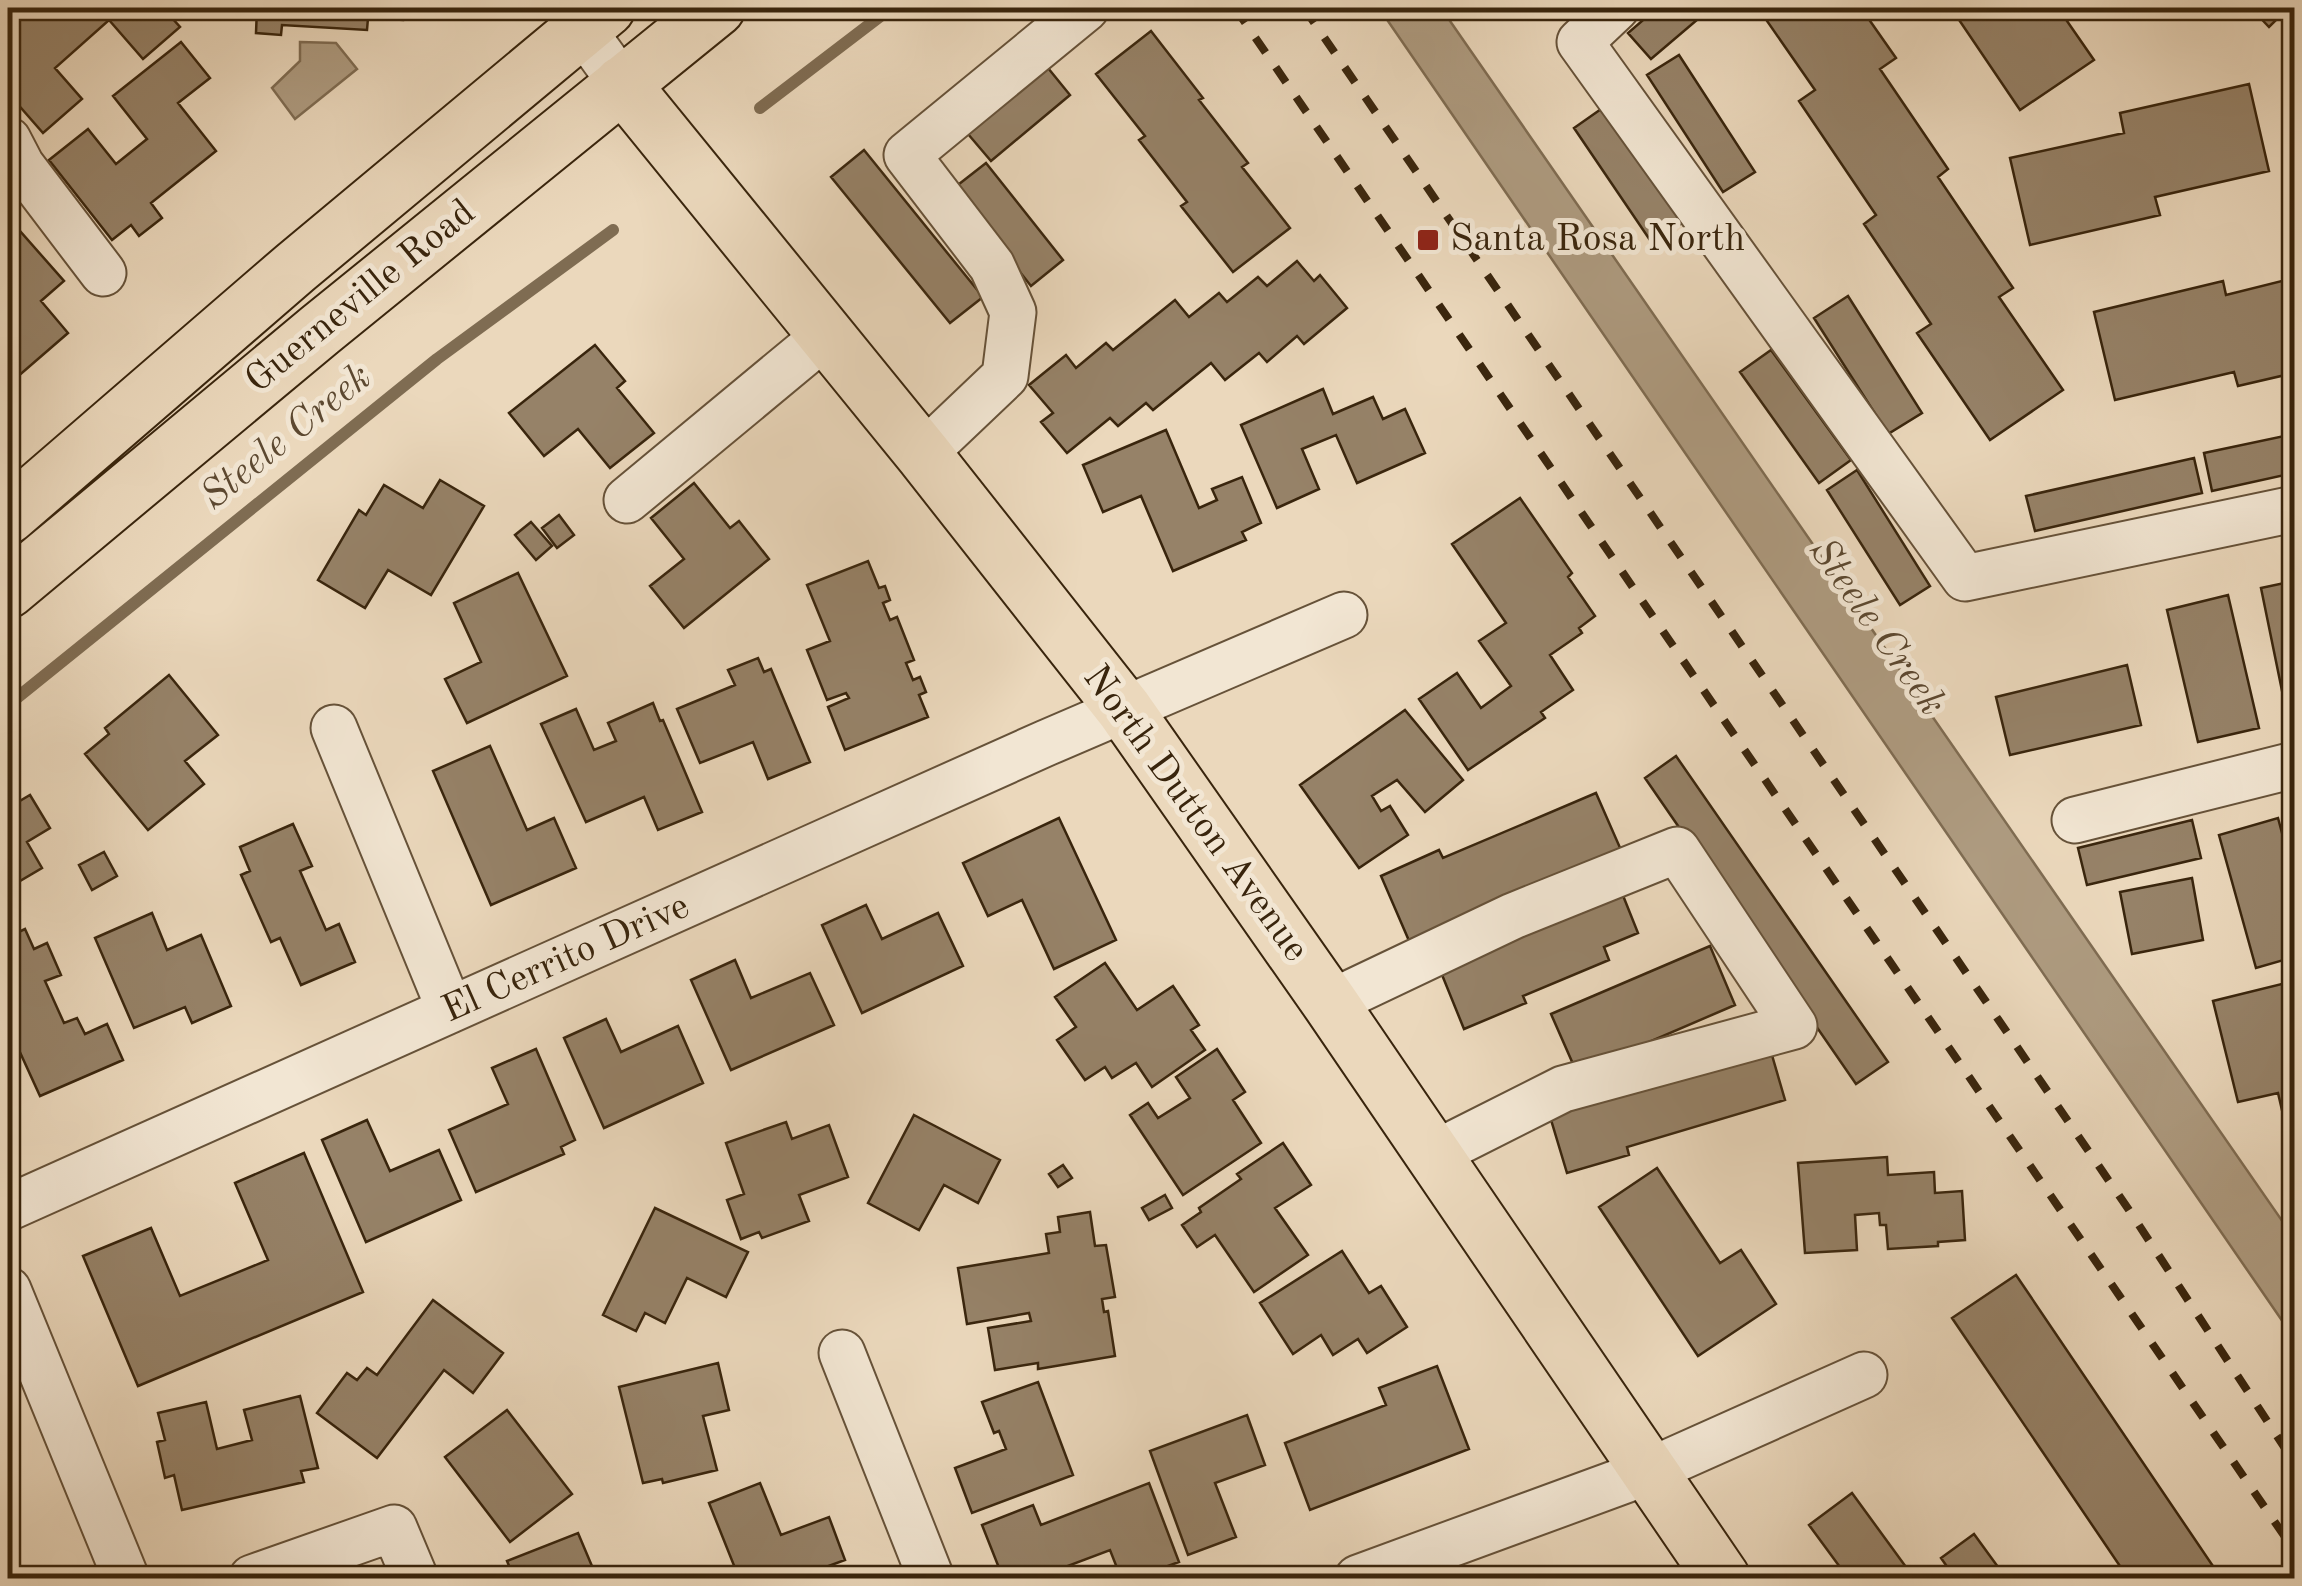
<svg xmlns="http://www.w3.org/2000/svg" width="2302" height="1586" font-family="'Old Standard TT',serif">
<rect width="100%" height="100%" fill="#ebd8bc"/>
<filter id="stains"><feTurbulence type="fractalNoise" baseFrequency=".002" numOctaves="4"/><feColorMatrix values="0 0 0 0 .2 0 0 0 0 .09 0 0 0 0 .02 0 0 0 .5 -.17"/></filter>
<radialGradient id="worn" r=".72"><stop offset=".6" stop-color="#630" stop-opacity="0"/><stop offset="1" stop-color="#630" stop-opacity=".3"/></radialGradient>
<path fill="#ae9b80" stroke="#7f6c52" stroke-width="2.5" d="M 1379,8 L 1441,8 L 2294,1238 L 2294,1338 Z
M 300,42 L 336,43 L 357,69 L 295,119 L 272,88 L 300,61 Z"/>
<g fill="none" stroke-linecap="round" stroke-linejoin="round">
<path stroke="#7f6c52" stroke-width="12" d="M 760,108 L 891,8
M 8,705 L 437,359 L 613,230"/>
</g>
<path fill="#968268" stroke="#39250d" stroke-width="2.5" d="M 26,8 L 163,8 L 180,27 L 143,59 L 109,20 L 55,68 L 82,99 L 43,133 L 8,93 L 8,15 L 12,20 Z
M 257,8 L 404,8 L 403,20 L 368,18 L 367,30 L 282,25 L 281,35 L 256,33 Z
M 1657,8 L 1711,8 L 1651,59 L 1628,33 Z
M 1758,8 L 1861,8 L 1896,58 L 1880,69 L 1948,169 L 1938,177 L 2013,288 L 1999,297 L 2063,390 L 1990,440 L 1917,333 L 1931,324 L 1864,224 L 1876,215 L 1799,101 L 1815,90 Z
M 1951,8 L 2058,8 L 2094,60 L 2020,110 Z
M 2251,8 L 2294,8 L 2294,32 L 2280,16 L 2269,27 Z
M 1151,31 L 1203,98 L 1199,100 L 1248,163 L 1242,167 L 1290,228 L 1233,272 L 1181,206 L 1187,202 L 1139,140 L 1145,136 L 1096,74 Z
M 181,42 L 210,78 L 178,103 L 216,151 L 151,203 L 162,218 L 139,236 L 131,225 L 112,240 L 49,160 L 88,129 L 116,164 L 147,139 L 113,96 Z
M 1679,55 L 1755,172 L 1723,192 L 1647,75 Z
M 1048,68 L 1070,95 L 991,161 L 968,134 Z
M 2249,84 L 2269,171 L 2155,197 L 2160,215 L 2030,245 L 2010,158 L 2124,133 L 2120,113 Z
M 1604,107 L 1682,223 L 1652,243 L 1574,128 Z
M 864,150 L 983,297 L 950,323 L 831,177 Z
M 986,163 L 1063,260 L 1031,286 L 954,188 Z
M 8,208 L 18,220 L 13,223 L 64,281 L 41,301 L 68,333 L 8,385 L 10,322 L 8,319 Z
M 1297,261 L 1314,281 L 1320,275 L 1347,308 L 1304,344 L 1297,336 L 1267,362 L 1259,353 L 1225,380 L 1211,363 L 1153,410 L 1146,403 L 1118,426 L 1110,418 L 1067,453 L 1041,422 L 1053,413 L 1029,385 L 1066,355 L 1076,368 L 1106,343 L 1113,350 L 1175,300 L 1189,317 L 1219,293 L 1227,302 L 1258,277 L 1267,286 Z
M 2294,278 L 2294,373 L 2238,386 L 2234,372 L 2115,400 L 2094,312 L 2223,281 L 2226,295 Z
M 1848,296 L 1922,413 L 1888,434 L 1814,318 Z
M 595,345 L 625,381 L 617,388 L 654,433 L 610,468 L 578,429 L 544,456 L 509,413 Z
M 1771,350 L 1851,460 L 1819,483 L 1740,372 Z
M 1323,389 L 1333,414 L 1373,397 L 1383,419 L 1405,409 L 1425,453 L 1357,483 L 1336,435 L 1302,449 L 1319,489 L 1277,508 L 1241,425 Z
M 1166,430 L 1199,508 L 1217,500 L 1212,489 L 1242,477 L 1261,523 L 1242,532 L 1246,540 L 1173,571 L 1141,496 L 1103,512 L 1083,465 Z
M 2294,434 L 2294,473 L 2212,491 L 2204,453 Z
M 2194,458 L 2202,493 L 2035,531 L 2026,496 Z
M 1857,470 L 1930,586 L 1900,605 L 1827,490 Z
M 440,480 L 484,506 L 431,595 L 388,570 L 365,608 L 318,580 L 359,510 L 366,515 L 384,485 L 423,508 Z
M 694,483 L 730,528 L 739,521 L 769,559 L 684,628 L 650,586 L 684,559 L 651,518 Z
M 1520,498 L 1572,573 L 1568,577 L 1595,616 L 1579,628 L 1582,633 L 1550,655 L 1573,690 L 1541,712 L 1545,718 L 1468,770 L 1419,699 L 1457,673 L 1481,708 L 1511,686 L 1479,641 L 1506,623 L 1452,544 Z
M 559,515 L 574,535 L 557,548 L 542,528 Z
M 531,522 L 552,546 L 536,560 L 515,535 Z
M 868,561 L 879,588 L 885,586 L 890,600 L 883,603 L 890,620 L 897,617 L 914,660 L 906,663 L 913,680 L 920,677 L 926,692 L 919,695 L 928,717 L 845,750 L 828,707 L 849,698 L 846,693 L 827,700 L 807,650 L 830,641 L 807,585 Z
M 518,573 L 567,676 L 467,723 L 445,679 L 481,662 L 454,603 Z
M 2294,581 L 2294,718 L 2288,720 L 2261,588 Z
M 2228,595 L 2259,728 L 2198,742 L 2167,610 Z
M 758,658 L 764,672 L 771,669 L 810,762 L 768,779 L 753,742 L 700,763 L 677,709 L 735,685 L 728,670 Z
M 2127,665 L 2141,725 L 2010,755 L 1996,697 Z
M 169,675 L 218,735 L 185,761 L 204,784 L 148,830 L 85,754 L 109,734 L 105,728 Z
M 653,703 L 660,721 L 663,720 L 702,812 L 658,830 L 644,797 L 586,822 L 541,724 L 576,709 L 594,750 L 616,741 L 608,723 Z
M 1405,710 L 1463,780 L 1425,812 L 1397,780 L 1372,796 L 1381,811 L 1390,806 L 1408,835 L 1359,868 L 1300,785 Z
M 490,746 L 527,830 L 554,818 L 576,868 L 491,905 L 433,771 Z
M 1676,756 L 1888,1062 L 1856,1084 L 1645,778 Z
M 1596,793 L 1621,850 L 1410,943 L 1381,876 L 1439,850 L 1443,858 Z
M 30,795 L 50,828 L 27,842 L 42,868 L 8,888 L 8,808 Z
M 1059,818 L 1116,940 L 1054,969 L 1022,900 L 988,916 L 963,863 Z
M 2278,818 L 2294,878 L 2294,957 L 2256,968 L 2219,835 Z
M 2192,820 L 2201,858 L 2087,885 L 2078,848 Z
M 293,824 L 312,866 L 300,871 L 326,930 L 339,924 L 355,962 L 301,985 L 280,938 L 271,942 L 241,875 L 250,871 L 240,847 Z
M 104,852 L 117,876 L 92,890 L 79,865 Z
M 2192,878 L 2203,940 L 2132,954 L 2120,892 Z
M 1622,893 L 1638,933 L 1604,947 L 1609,960 L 1523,996 L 1526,1003 L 1464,1029 L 1436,960 Z
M 866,905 L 882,939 L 938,913 L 963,966 L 862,1013 L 822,925 Z
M 152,913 L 167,950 L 201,935 L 231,1006 L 192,1023 L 185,1007 L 134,1028 L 95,938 Z
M 25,929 L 34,949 L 47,943 L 61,975 L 45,981 L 64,1023 L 77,1018 L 85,1034 L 107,1024 L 123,1060 L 40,1096 L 18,1048 L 10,1052 L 8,1047 L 8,937 Z
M 1710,946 L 1735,1005 L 1577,1073 L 1551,1014 Z
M 735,960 L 751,998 L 810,973 L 834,1025 L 731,1070 L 691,980 Z
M 1105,963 L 1137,1010 L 1173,986 L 1199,1025 L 1191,1030 L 1205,1050 L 1152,1087 L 1136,1063 L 1112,1078 L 1105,1067 L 1085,1080 L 1057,1040 L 1076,1027 L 1055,997 Z
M 2294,981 L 2294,1162 L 2278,1093 L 2238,1102 L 2213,1001 Z
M 606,1019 L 621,1052 L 678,1026 L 703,1083 L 604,1128 L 564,1038 Z
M 1767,1038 L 1785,1100 L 1627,1147 L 1629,1155 L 1567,1173 L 1546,1103 Z
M 536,1049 L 575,1140 L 561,1147 L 564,1154 L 476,1192 L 449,1130 L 508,1104 L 492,1068 Z
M 1217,1049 L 1245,1092 L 1233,1100 L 1261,1143 L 1183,1195 L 1130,1115 L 1148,1103 L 1158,1118 L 1190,1098 L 1176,1077 Z
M 914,1115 L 1000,1160 L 978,1203 L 944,1185 L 919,1230 L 868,1203 Z
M 367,1120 L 390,1171 L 439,1150 L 461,1200 L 366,1242 L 322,1140 Z
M 786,1122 L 792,1139 L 829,1125 L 848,1177 L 799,1195 L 809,1221 L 762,1238 L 759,1232 L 741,1239 L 727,1200 L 744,1194 L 726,1143 Z
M 1283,1143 L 1311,1185 L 1275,1208 L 1308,1255 L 1254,1292 L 1215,1235 L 1197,1247 L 1182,1225 L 1201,1212 L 1199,1208 L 1241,1179 L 1237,1174 Z
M 304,1153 L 363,1292 L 138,1386 L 83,1256 L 151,1228 L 180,1296 L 268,1260 L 235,1183 Z
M 1887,1157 L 1888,1175 L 1934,1172 L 1935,1193 L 1962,1191 L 1965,1240 L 1938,1242 L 1938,1246 L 1888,1249 L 1886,1225 L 1880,1225 L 1879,1213 L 1855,1215 L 1857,1250 L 1805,1253 L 1798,1163 Z
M 1063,1165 L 1072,1178 L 1058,1187 L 1049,1174 Z
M 1657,1168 L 1720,1263 L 1741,1250 L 1776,1304 L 1698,1356 L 1599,1207 Z
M 1165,1195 L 1172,1208 L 1149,1220 L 1142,1208 Z
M 655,1208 L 748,1252 L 726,1297 L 687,1278 L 665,1323 L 645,1313 L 636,1331 L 603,1315 Z
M 1090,1212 L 1095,1246 L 1106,1245 L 1115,1297 L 1102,1299 L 1104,1312 L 1108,1311 L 1115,1356 L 1038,1369 L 1038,1363 L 995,1370 L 988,1328 L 1031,1321 L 1029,1313 L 967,1324 L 958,1268 L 1049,1253 L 1046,1234 L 1060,1232 L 1058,1217 Z
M 1342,1251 L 1369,1293 L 1381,1286 L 1407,1327 L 1367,1353 L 1358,1339 L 1333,1355 L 1321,1335 L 1293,1354 L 1260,1303 Z
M 2016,1275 L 2221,1578 L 2128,1578 L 1952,1318 Z
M 433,1300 L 503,1353 L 473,1393 L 444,1370 L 377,1458 L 317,1413 L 347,1373 L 357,1380 L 367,1368 L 377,1375 Z
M 718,1363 L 729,1410 L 703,1416 L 717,1470 L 663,1483 L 662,1479 L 643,1483 L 619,1387 Z
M 1437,1366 L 1469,1449 L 1310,1510 L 1285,1443 L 1386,1405 L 1379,1388 Z
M 1038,1382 L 1073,1475 L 972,1513 L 955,1468 L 1006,1449 L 999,1431 L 994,1433 L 982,1402 Z
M 300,1396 L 318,1468 L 301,1471 L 304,1482 L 182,1510 L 174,1475 L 165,1478 L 157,1442 L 165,1440 L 158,1413 L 206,1402 L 217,1449 L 252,1440 L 244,1410 Z
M 507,1410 L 572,1494 L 510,1542 L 445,1457 Z
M 1247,1415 L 1265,1465 L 1215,1483 L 1236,1537 L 1188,1555 L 1150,1451 Z
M 760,1483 L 781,1535 L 829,1517 L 845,1560 L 796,1578 L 739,1578 L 709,1503 Z
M 1149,1483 L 1179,1562 L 1135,1578 L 1121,1578 L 1110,1550 L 1036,1578 L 1003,1578 L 982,1525 L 1033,1505 L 1041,1525 Z
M 1852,1493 L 1914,1578 L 1848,1578 L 1809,1525 Z
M 578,1533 L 597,1578 L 514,1578 L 507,1561 Z
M 1974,1534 L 2006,1578 L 2010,1575 L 2012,1578 L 1955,1578 L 1941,1558 Z"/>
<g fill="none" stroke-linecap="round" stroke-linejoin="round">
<g stroke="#665239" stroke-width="49">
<path id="minor" d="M 567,8 L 622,84
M 1616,8 L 1580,42 L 1965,578 L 2294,509
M 8,140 L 21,165 L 103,273
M 923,454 L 1005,376 L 1013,312 L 992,266 L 907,155 L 1086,8
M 627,500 L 826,335
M 334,728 L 450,1010
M 2075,820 L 2294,765
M 1330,1003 L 1513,916 L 1677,850 L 1794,1026 L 1563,1089 L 1432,1155
M 8,1208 L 1046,743 L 1344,615
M 8,1290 L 126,1578
M 842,1353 L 931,1578
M 252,1578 L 394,1528 L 415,1578
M 1358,1578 L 1647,1472 L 1864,1375"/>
</g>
<g stroke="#39250d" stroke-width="59">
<path id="major" d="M 622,84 L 923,454 L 1124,709 L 1330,1003 L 1722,1578
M 8,516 L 295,268 L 607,8
M 8,590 L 320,330 L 717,8"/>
</g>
<use href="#minor" stroke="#f2e6d3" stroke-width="45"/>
<use href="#major" stroke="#ebd8bc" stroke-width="55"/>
<path stroke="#39250d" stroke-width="8" stroke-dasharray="18 18" stroke-linecap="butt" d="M 1235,8 L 2294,1550
M 1304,8 L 2129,1210 L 2294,1462"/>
</g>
<rect fill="#8f2418" stroke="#f2e6d3" stroke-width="4" x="1416" y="228" width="24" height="24" rx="5"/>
<g text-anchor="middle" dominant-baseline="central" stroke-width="10" stroke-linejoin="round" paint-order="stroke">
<g font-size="38" fill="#39250d" stroke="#f2e6d3" text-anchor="start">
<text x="1450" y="240">Santa Rosa North</text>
</g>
<g font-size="38" fill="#39250d" stroke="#f2e6d3">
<text transform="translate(361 297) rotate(-39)">Guerneville Road</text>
<text transform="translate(1195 814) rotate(54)">North Dutton Avenue</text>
<text transform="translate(566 959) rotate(-24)">El Cerrito Drive</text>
</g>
<g font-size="40" font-style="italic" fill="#5c4830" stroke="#f2e6d3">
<text transform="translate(287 438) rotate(-39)">Steele Creek</text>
<text transform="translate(1876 628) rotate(55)">Steele Creek</text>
</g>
</g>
<rect width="2302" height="1586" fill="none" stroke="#ebd8bc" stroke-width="40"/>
<rect x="10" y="10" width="2282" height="1566" fill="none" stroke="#39250d" stroke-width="5"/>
<rect x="20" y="20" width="2262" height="1546" fill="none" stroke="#39250d" stroke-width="2.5"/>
<rect width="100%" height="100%" filter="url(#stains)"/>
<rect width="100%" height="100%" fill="url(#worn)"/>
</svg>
